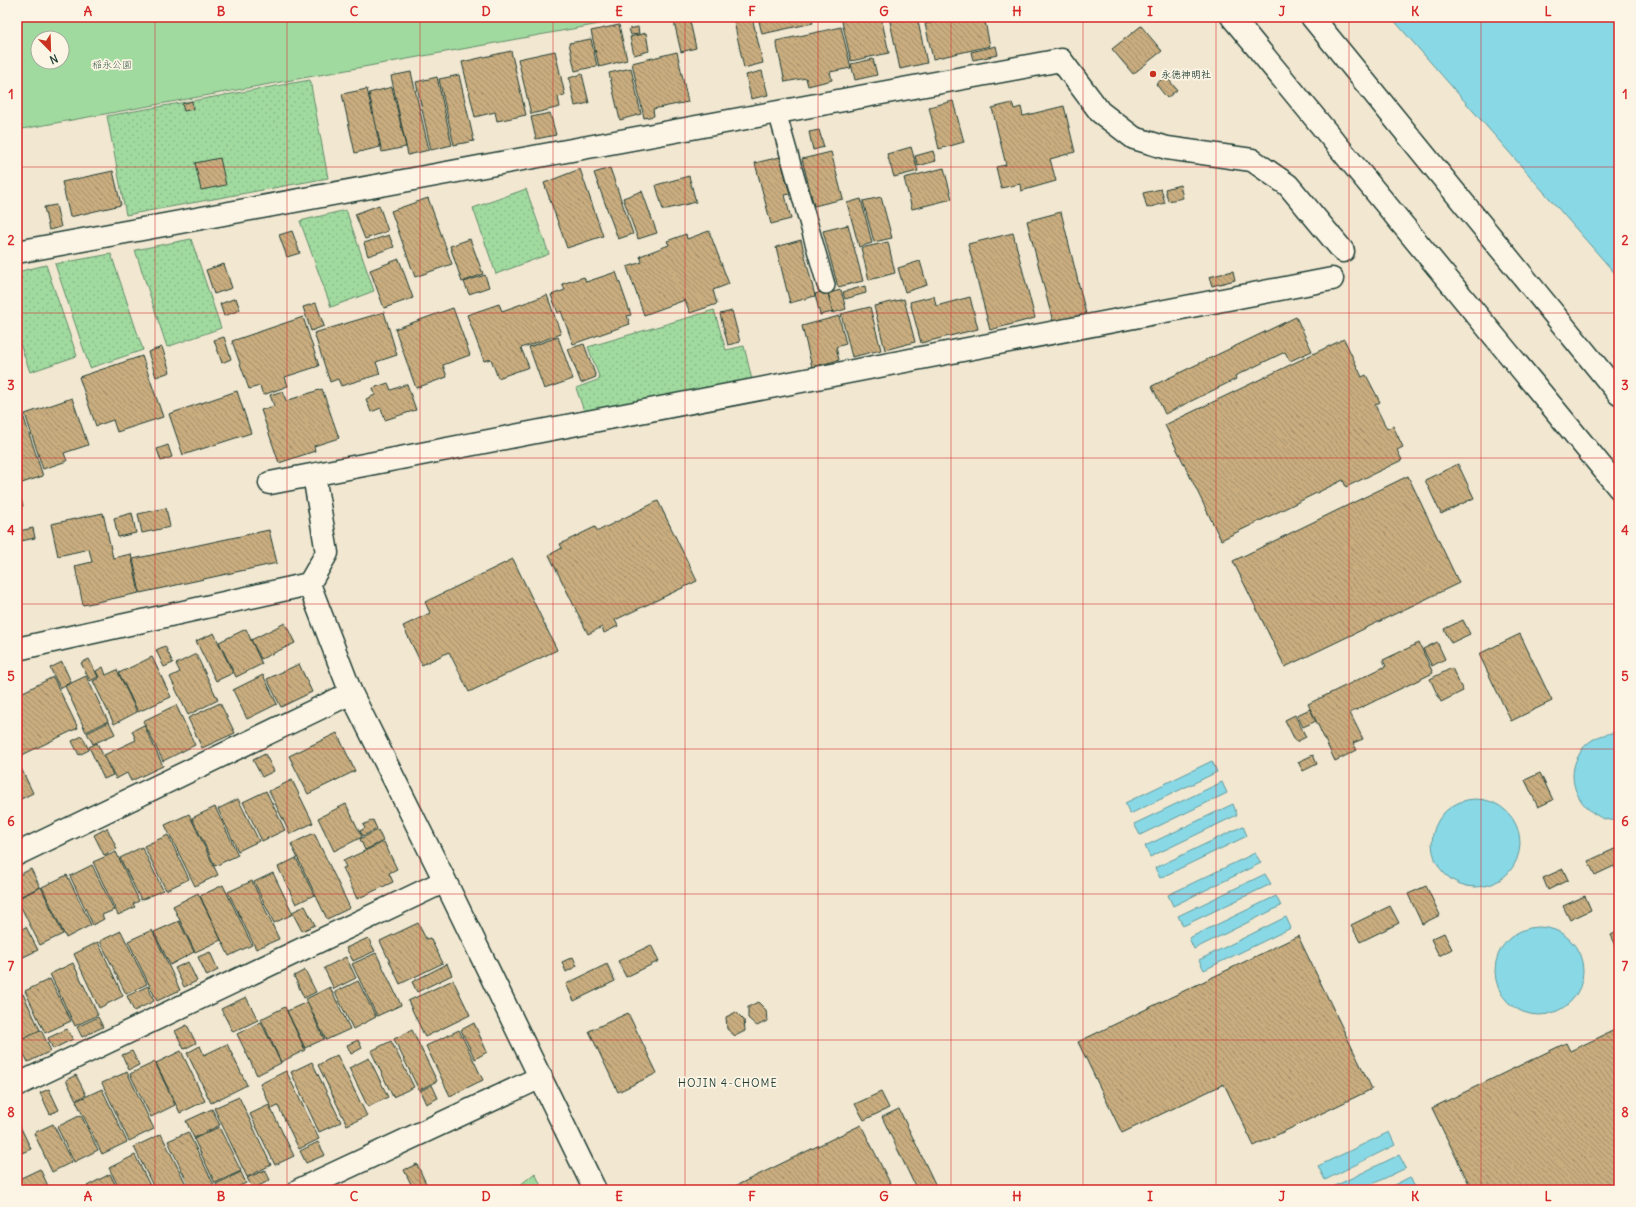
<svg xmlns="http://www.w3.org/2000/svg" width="1636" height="1207" font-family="Delius,'Klee One',sans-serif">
<defs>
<pattern id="garden-dots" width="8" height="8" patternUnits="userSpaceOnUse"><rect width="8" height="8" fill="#a1da9f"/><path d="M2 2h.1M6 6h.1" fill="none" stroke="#8abc8a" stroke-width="1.8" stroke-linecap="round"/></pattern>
<pattern id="building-back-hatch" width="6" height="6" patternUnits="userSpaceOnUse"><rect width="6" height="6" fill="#c9ad7f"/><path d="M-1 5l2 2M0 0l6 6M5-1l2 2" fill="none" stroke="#a38e69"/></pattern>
</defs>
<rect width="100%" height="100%" fill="#f2e7d1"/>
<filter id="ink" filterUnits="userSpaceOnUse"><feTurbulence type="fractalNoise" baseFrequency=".025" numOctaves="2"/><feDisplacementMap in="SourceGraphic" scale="8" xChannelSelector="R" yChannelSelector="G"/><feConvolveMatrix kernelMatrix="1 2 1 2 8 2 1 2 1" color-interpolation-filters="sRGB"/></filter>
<g filter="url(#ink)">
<path fill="#a1da9f" stroke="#608c6a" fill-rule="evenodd" d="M 17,17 L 638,17 L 17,130 ZM 38,38 L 62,38 L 62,62 L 38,62 Z
M 535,1173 L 543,1190 L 514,1190 Z"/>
<path fill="url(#garden-dots)" stroke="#608c6a" d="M 310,80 L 328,178 L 126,215 L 107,116 Z
M 526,189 L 549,254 L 496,274 L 473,208 Z
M 346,210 L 374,291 L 331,307 L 300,221 Z
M 191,239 L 221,328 L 167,347 L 135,250 Z
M 111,254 L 143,350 L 90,368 L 55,264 Z
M 46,265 L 77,356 L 30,372 L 17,335 L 17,272 Z
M 714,310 L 726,350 L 744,346 L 752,380 L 584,411 L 576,388 L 600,379 L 588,347 Z"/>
<path fill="#89d8e5" stroke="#5f9a9e" d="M 1391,17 L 1619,17 L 1619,278 Z
M 1617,732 L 1619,732 L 1618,821 C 1612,820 1605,820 1600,817 C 1577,806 1565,777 1579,755 C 1581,751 1583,747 1586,745 C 1595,736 1606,734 1617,732 Z
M 1212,761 L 1217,772 L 1130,814 L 1125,803 Z
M 1222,782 L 1227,793 L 1140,835 L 1134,824 Z
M1432 843a44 44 0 1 1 88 0a44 44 0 1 1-88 0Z
M 1233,804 L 1237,815 L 1150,857 L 1145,846 Z
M 1243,826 L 1247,836 L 1160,878 L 1155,868 Z
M 1255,853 L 1261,863 L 1173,906 L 1168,895 Z
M 1265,874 L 1271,884 L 1183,926 L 1178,916 Z
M 1276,896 L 1281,906 L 1194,949 L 1189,938 Z
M 1286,917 L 1291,928 L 1204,970 L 1199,960 Z
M1495 971a44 44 0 1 1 88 0a44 44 0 1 1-88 0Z
M 1389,1132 L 1395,1145 L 1325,1180 L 1318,1166 Z
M 1399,1155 L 1406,1168 L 1360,1190 L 1329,1189 Z
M 1410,1177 L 1416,1190 L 1384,1190 Z"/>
<path fill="url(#building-back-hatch)" stroke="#1f3d34" d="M 673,17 L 689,17 L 696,48 L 681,52 Z
M 733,17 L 752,17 L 763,63 L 744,68 Z
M 758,17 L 811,17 L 813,23 L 762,34 Z
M 841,17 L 881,17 L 889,53 L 851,61 Z
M 889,17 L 917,17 L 927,63 L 900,69 Z
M 956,17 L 984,17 L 990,46 L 933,59 L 925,24 Z
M 619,25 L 627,60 L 599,67 L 591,31 Z
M 1141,26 L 1162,51 L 1133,74 L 1112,49 Z
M 638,27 L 639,34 L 631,35 L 629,29 Z
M 841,27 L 851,68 L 830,72 L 832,80 L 808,86 L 806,78 L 785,82 L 776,41 Z
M 646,33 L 649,51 L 634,55 L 630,37 Z
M 591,39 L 597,66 L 575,71 L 569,43 Z
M 996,46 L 998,55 L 973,60 L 971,52 Z
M 511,51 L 526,115 L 497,121 L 495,112 L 475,117 L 462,62 Z
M 555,51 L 565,95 L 558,97 L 560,107 L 531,114 L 518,59 Z
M 677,52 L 688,102 L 653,109 L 654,116 L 644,118 L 632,63 Z
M 873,59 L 877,75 L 855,80 L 851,64 Z
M 631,68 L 641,114 L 620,120 L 609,73 Z
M 762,71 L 768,95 L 751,99 L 746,75 Z
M 411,72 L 429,150 L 408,155 L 391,76 Z
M 582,74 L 589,103 L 575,106 L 569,78 Z
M 459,75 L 474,141 L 454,145 L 439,79 Z
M 1166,76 L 1177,90 L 1167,98 L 1156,84 Z
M 437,77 L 452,145 L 431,150 L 416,82 Z
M 392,87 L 406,147 L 382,152 L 369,93 Z
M 367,89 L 380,147 L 355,153 L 342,94 Z
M 192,101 L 193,109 L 184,111 L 182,104 Z
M 953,101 L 964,142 L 939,149 L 929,107 Z
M 1012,103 L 1014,109 L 1021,107 L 1023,116 L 1064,106 L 1075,152 L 1050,159 L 1056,181 L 1021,191 L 1020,184 L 1001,188 L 996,167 L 1006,165 L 992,108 Z
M 550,113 L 556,135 L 536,139 L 531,117 Z
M 819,130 L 824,147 L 813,150 L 809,132 Z
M 911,147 L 918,171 L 894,177 L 887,154 Z
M 933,151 L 936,161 L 918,166 L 915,156 Z
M 831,152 L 843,199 L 814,206 L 802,159 Z
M 780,157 L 790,194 L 785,195 L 791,219 L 771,224 L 755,163 Z
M 220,158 L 226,185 L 201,190 L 195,163 Z
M 610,168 L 633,234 L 618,239 L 594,173 Z
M 944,168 L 952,199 L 912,209 L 904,178 Z
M 580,169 L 603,236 L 567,248 L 544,183 Z
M 113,171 L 121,205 L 70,217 L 62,182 Z
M 689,176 L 696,202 L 663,210 L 656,185 Z
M 1180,185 L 1183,198 L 1168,201 L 1165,189 Z
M 1161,189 L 1165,203 L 1147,208 L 1143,193 Z
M 642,191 L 657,233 L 638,239 L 623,198 Z
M 881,197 L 892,238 L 874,242 L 863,201 Z
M 428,198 L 452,264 L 415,277 L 391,211 Z
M 861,199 L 872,243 L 859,247 L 847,203 Z
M 56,205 L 61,227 L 49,230 L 44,207 Z
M 379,205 L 388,231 L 365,239 L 355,214 Z
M 1061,212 L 1086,314 L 1053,322 L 1027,221 Z
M 848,225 L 863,281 L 838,287 L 823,231 Z
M 292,231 L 300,253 L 287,257 L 279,235 Z
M 709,231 L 729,284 L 713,290 L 717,304 L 690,313 L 685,300 L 644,315 L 627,267 L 642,262 L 640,256 L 669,245 L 667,241 L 686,234 L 687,239 Z
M 1013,233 L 1035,318 L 990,330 L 968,244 Z
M 389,235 L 394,247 L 368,256 L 364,243 Z
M 470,239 L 483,274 L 462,282 L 450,246 Z
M 801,240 L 815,296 L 790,303 L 776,247 Z
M 888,242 L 895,273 L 869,280 L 861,248 Z
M 399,259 L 413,298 L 384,308 L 370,270 Z
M 920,261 L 927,285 L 905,292 L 898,268 Z
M 224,264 L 232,288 L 214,294 L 206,270 Z
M 1233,271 L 1235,280 L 1212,286 L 1209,277 Z
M 616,272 L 631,315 L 627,316 L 630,324 L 573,344 L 561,311 L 558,313 L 551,295 L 565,290 L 562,284 L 584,277 L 586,282 Z
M 485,275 L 489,287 L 469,294 L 464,282 Z
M 865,286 L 866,293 L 845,299 L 843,292 Z
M 827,290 L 833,312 L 820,315 L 815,294 Z
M 841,290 L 846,309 L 833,313 L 828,293 Z
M 547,295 L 561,334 L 521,348 L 529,367 L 498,378 L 491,359 L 484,361 L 467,315 L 499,304 L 502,311 Z
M 934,296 L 936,306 L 970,297 L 978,329 L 921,343 L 910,302 Z
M 236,298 L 240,310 L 224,316 L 220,304 Z
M 904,299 L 915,342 L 885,350 L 874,306 Z
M 316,303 L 324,326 L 311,331 L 303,307 Z
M 870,307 L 881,350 L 852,357 L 841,314 Z
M 453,308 L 470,355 L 443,365 L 447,377 L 416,388 L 395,329 Z
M 732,311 L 740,342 L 728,345 L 720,314 Z
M 384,312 L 397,355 L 376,362 L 380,374 L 341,386 L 338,379 L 330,382 L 314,333 Z
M 839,316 L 846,344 L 836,347 L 839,360 L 812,367 L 802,326 Z
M 303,317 L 319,366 L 285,377 L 288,386 L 263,395 L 260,386 L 249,389 L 232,341 Z
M 1296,317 L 1312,351 L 1290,361 L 1285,352 L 1235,376 L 1236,379 L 1165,414 L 1152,386 Z
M 224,337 L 231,359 L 222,363 L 214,340 Z
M 558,337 L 573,379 L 544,389 L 529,347 Z
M 1344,339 L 1362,377 L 1366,375 L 1380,402 L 1375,405 L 1387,429 L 1393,426 L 1403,447 L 1397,450 L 1402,460 L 1346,487 L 1343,480 L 1221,540 L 1165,425 Z
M 584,344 L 596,377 L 581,383 L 568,349 Z
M 162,347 L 170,372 L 156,377 L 148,352 Z
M 142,356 L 163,417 L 117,432 L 113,420 L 96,426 L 79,377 Z
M 388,383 L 391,390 L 407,384 L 416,410 L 385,420 L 381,408 L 371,412 L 366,399 L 375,395 L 373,388 Z
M 322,389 L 339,438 L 314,446 L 315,451 L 279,463 L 261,410 L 274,406 L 270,395 L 283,391 L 286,401 Z
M 237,391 L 251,433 L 183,455 L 169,414 Z
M 72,398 L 88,445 L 64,453 L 67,461 L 43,469 L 25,414 Z
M 19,403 L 43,476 L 22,483 L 17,468 L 17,404 Z
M 168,445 L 172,457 L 161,461 L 157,449 Z
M 1458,464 L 1474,498 L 1441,514 L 1425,480 Z
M 1408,476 L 1459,583 L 1285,667 L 1233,561 Z
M 17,487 L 23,506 L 17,508 Z
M 658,501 L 697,581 L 615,620 L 618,626 L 604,633 L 602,627 L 588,634 L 549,555 L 562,548 L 560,544 L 595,527 L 598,531 Z
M 166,508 L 170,527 L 142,533 L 138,514 Z
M 103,513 L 113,558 L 131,554 L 139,593 L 83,605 L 75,566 L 92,562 L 89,549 L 58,556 L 51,524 Z
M 132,513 L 136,533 L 118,537 L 114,518 Z
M 33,528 L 35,538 L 21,541 L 19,531 Z
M 269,530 L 277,563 L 140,593 L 133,559 Z
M 513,559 L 557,650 L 469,692 L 449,652 L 422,665 L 403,626 L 430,613 L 425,602 Z
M 1463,620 L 1470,634 L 1451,643 L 1444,629 Z
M 285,623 L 295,643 L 261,659 L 251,640 Z
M 246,629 L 262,664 L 236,677 L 219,642 Z
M 214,633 L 233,673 L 216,681 L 196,641 Z
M 1520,634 L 1552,701 L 1511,721 L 1479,654 Z
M 1437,642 L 1445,659 L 1432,666 L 1423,649 Z
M 1419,643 L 1433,673 L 1350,713 L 1363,739 L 1353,743 L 1357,750 L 1335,761 L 1308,704 L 1386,666 L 1383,660 Z
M 165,646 L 173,663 L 164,667 L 156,650 Z
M 196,654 L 218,700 L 188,715 L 170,677 L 180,672 L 176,664 Z
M 152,657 L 171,697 L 138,712 L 119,673 Z
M 89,659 L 98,677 L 90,681 L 81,663 Z
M 62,662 L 71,682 L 60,688 L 50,668 Z
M 299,664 L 312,692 L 281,707 L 267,679 Z
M 103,667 L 106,675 L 117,670 L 137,712 L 114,724 L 93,681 L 99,678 L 96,671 Z
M 1452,668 L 1463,691 L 1441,702 L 1430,679 Z
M 263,675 L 277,704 L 247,719 L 233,690 Z
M 86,676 L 108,721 L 86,732 L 65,686 Z
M 53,677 L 78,728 L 20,756 L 17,750 L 17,695 Z
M 220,703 L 235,733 L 202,748 L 188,718 Z
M 176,705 L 195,745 L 163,761 L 143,721 Z
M 1310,709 L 1316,721 L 1303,727 L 1297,715 Z
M 1295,715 L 1306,737 L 1296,742 L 1285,720 Z
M 109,722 L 115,734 L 93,744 L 87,733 Z
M 144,725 L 163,766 L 131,781 L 127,773 L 116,779 L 104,755 L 136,740 L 132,731 Z
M 337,733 L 355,771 L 308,794 L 289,756 Z
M 82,736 L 89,750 L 79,755 L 72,741 Z
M 97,743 L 113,775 L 104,779 L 89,747 Z
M 265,754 L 274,771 L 262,777 L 253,760 Z
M 1313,755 L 1317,764 L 1303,771 L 1298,762 Z
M 17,760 L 33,793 L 17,801 Z
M 1540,773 L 1553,800 L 1538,807 L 1525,780 Z
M 292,780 L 313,823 L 290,834 L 269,791 Z
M 266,791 L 285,830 L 262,841 L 243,802 Z
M 238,799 L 259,841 L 238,851 L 218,809 Z
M 346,804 L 362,837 L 334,851 L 318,818 Z
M 215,807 L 238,855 L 215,866 L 192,818 Z
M 189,814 L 218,875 L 195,886 L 165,825 Z
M 373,820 L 377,829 L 363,836 L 360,831 L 365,828 L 363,825 Z
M 107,828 L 117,849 L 104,855 L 94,835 Z
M 378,830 L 383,841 L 365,850 L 360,839 Z
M 314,833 L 350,908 L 327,919 L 291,844 Z
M 168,835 L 189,879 L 166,890 L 144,846 Z
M 384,842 L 397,869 L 389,873 L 393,882 L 357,899 L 343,868 L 346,867 L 343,861 Z
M 142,847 L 163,890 L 141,900 L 120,858 Z
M 1619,847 L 1619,875 L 1614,866 L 1595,875 L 1588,861 Z
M 116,852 L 139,901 L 133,904 L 135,907 L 118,915 L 93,862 Z
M 296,858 L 314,895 L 296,904 L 278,867 Z
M 92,865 L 114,910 L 102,915 L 104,919 L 93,925 L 70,876 Z
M 31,869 L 40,887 L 17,898 L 17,876 Z
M 1563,869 L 1568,880 L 1548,890 L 1543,878 Z
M 273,873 L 293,914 L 274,923 L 254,882 Z
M 67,875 L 91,925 L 66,938 L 42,887 Z
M 252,881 L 279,939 L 256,949 L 228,892 Z
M 223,885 L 252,945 L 229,956 L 200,896 Z
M 1426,886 L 1440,915 L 1422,924 L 1408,894 Z
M 41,887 L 63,934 L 40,945 L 17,899 Z
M 198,893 L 221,940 L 195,952 L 173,906 Z
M 1585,896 L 1591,910 L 1570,920 L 1563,906 Z
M 305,906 L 315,925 L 302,931 L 292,912 Z
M 1390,906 L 1399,923 L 1360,942 L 1351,925 Z
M 179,921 L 194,952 L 170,965 L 154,932 Z
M 418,923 L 426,939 L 430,938 L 443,963 L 400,984 L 380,941 Z
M 26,927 L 38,950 L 17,960 L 17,931 Z
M 152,930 L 180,990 L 157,1001 L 128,941 Z
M 121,931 L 147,984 L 126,994 L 100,941 Z
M 1619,931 L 1619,952 L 1611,935 Z
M 1444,933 L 1452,949 L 1439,956 L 1431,939 Z
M 1298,936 L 1372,1089 L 1254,1146 L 1224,1084 L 1122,1133 L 1078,1042 Z
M 368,938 L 375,951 L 353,961 L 346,948 Z
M 98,942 L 123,996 L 99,1008 L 74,954 Z
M 651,945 L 659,961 L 626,977 L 618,961 Z
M 210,952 L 218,970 L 207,976 L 198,957 Z
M 376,953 L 401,1005 L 377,1016 L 352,964 Z
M 346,957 L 356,978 L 334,989 L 324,968 Z
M 573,957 L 577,966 L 566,972 L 562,962 Z
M 188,962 L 197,981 L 184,987 L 175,968 Z
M 73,963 L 98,1015 L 75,1026 L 50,974 Z
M 447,964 L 452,975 L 417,992 L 412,982 Z
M 607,964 L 615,981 L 574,1001 L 566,984 Z
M 305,970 L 316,992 L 304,998 L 294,976 Z
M 50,979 L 71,1021 L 45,1033 L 25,991 Z
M 453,980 L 470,1015 L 425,1037 L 408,1001 Z
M 358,981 L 376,1017 L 353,1029 L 335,992 Z
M 148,986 L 154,1001 L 134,1011 L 127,996 Z
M 330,987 L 350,1029 L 326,1040 L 306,999 Z
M 23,994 L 40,1030 L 17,1041 L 17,997 Z
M 246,997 L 258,1020 L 233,1032 L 221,1009 Z
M 307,1002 L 324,1039 L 305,1048 L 287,1011 Z
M 758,1002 L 766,1010 L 767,1021 L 757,1026 L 748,1018 L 748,1007 Z
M 285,1007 L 305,1050 L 281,1062 L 261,1019 Z
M 736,1012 L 744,1020 L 745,1031 L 735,1036 L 727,1029 L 726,1017 Z
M 628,1013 L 657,1073 L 618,1092 L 589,1031 Z
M 98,1017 L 103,1027 L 82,1037 L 77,1027 Z
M 261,1022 L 281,1063 L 257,1075 L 237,1034 Z
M 474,1023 L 487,1052 L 475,1059 L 461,1030 Z
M 187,1025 L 196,1043 L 184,1049 L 175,1031 Z
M 1619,1028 L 1619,1190 L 1472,1190 L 1432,1108 L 1566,1043 L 1570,1051 Z
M 67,1029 L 73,1039 L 53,1049 L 48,1038 Z
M 41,1030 L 51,1051 L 28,1062 L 18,1042 Z
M 412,1030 L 437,1081 L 419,1090 L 394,1039 Z
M 459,1030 L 483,1080 L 450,1096 L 426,1046 Z
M 358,1040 L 362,1048 L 351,1054 L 347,1045 Z
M 391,1041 L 414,1087 L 393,1097 L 371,1051 Z
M 227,1044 L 247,1085 L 211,1103 L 187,1053 L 200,1046 L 204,1055 Z
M 17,1047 L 23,1060 L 17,1063 Z
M 132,1051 L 139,1065 L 129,1070 L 122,1055 Z
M 181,1051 L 205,1101 L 180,1113 L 156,1063 Z
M 337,1055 L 367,1116 L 347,1125 L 318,1065 Z
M 369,1058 L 388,1097 L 368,1107 L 349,1068 Z
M 155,1062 L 175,1105 L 151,1117 L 130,1074 Z
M 312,1062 L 341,1122 L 319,1132 L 291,1072 Z
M 286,1071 L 319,1139 L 299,1149 L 278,1106 L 272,1109 L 260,1084 Z
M 127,1072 L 154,1129 L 129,1141 L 102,1083 Z
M 76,1075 L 86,1095 L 76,1100 L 66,1080 Z
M 432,1085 L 438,1098 L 426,1104 L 420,1091 Z
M 49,1089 L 59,1110 L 50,1114 L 40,1093 Z
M 102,1089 L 127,1142 L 102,1154 L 76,1101 Z
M 881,1092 L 889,1108 L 864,1120 L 855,1104 Z
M 239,1097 L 271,1165 L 247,1177 L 214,1108 Z
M 269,1105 L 294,1156 L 275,1165 L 250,1114 Z
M 212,1109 L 220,1125 L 194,1138 L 186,1121 Z
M 899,1109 L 938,1190 L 917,1190 L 882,1117 Z
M 81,1115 L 98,1150 L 74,1162 L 57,1127 Z
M 17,1120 L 31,1149 L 17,1155 Z
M 53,1124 L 72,1162 L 52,1172 L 34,1133 Z
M 861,1125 L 890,1183 L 876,1190 L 727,1190 Z
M 219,1127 L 241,1171 L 215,1183 L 194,1139 Z
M 188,1132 L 214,1185 L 204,1190 L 191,1190 L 168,1141 Z
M 161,1134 L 189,1190 L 155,1190 L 134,1147 Z
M 318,1142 L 325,1155 L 306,1163 L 300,1151 Z
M 135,1155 L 152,1190 L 120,1190 L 109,1168 Z
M 417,1164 L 429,1190 L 414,1190 L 404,1170 Z
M 40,1169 L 50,1190 L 17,1190 L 17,1180 Z
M 265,1170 L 270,1180 L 253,1189 L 247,1178 Z
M 241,1172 L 246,1183 L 231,1190 L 219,1190 L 216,1184 Z
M 110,1174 L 118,1190 L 89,1190 L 87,1186 Z"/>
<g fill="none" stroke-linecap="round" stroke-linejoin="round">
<g stroke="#1f3d34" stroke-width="20">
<path id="lane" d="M 777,112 L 826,285"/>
</g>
<g stroke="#1f3d34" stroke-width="25">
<path id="street" d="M 1312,17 L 1619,394
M 17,252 L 1061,60 L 1100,112 L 1134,138 L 1167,148 L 1252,160 L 1288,185 L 1343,251
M 314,475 L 327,553 L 309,584 L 351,693 L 445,881 L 595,1190
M 270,483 L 1332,279
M 17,854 L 351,693
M 17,1085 L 445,881
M 299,1190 L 541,1077"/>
</g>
<g stroke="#1f3d34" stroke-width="25">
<path id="secondary" d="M 1232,17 L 1619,488
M 17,649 L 309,584"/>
</g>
<use href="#lane" stroke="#fcf5e5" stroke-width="17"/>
<use href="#street" stroke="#fcf5e5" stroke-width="22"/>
<use href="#secondary" stroke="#fcf5e5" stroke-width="22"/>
</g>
</g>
<path fill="none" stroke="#d62828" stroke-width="1" stroke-opacity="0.55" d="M 155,17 L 155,1190M 287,17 L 287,1190M 420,17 L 420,1190M 553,17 L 553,1190M 685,17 L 685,1190M 818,17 L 818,1190M 951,17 L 951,1190M 1083,17 L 1083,1190M 1216,17 L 1216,1190M 1349,17 L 1349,1190M 1481,17 L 1481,1190M 17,167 L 1619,167M 17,313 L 1619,313M 17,458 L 1619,458M 17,604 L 1619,604M 17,749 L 1619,749M 17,894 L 1619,894M 17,1040 L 1619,1040"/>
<circle fill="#c8321e" stroke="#fcf5e5" stroke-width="1.5" cx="1153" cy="74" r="4"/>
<g text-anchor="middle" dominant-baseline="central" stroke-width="3.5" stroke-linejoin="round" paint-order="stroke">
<g font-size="10" fill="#395c49" stroke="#fcf5e5">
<text x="112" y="64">稲永公園</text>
</g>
<g font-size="10" font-weight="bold" fill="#1f3d34" stroke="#fcf5e5" text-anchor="start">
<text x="1161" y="74">永徳神明社</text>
</g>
<g font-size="11" letter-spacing="1" fill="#1f3d34" stroke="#fcf5e5">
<text x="728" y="1083">HOJIN 4-CHOME</text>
</g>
</g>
<rect width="1636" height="1207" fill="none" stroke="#fcf5e5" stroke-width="44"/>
<g transform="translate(50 50) rotate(157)"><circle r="19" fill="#fcf5e5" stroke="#a4ab9e"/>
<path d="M0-3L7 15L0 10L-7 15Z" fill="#c8321e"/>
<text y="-6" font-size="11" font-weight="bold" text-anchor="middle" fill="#1f3d34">N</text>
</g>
<rect x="22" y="22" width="1592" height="1163" fill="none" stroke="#d62828" stroke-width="1.5"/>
<g font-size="13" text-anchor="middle" font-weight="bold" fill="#d62828">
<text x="88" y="16">A</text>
<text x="221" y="16">B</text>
<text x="354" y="16">C</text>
<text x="486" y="16">D</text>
<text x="619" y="16">E</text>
<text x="752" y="16">F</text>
<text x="884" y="16">G</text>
<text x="1017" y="16">H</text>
<text x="1150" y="16">I</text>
<text x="1282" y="16">J</text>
<text x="1415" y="16">K</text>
<text x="1548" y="16">L</text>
<text x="11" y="99">1</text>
<text x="1625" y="99">1</text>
<text x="11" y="245">2</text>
<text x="1625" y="245">2</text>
<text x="11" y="390">3</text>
<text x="1625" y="390">3</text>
<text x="11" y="535">4</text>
<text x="1625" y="535">4</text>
<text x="11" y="681">5</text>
<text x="1625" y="681">5</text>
<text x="11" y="826">6</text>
<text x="1625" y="826">6</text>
<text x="11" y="971">7</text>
<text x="1625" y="971">7</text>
<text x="11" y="1117">8</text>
<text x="1625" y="1117">8</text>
<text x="88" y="1201">A</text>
<text x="221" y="1201">B</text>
<text x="354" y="1201">C</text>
<text x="486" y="1201">D</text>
<text x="619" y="1201">E</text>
<text x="752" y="1201">F</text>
<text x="884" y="1201">G</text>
<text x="1017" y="1201">H</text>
<text x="1150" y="1201">I</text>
<text x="1282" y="1201">J</text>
<text x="1415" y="1201">K</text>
<text x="1548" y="1201">L</text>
</g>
</svg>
